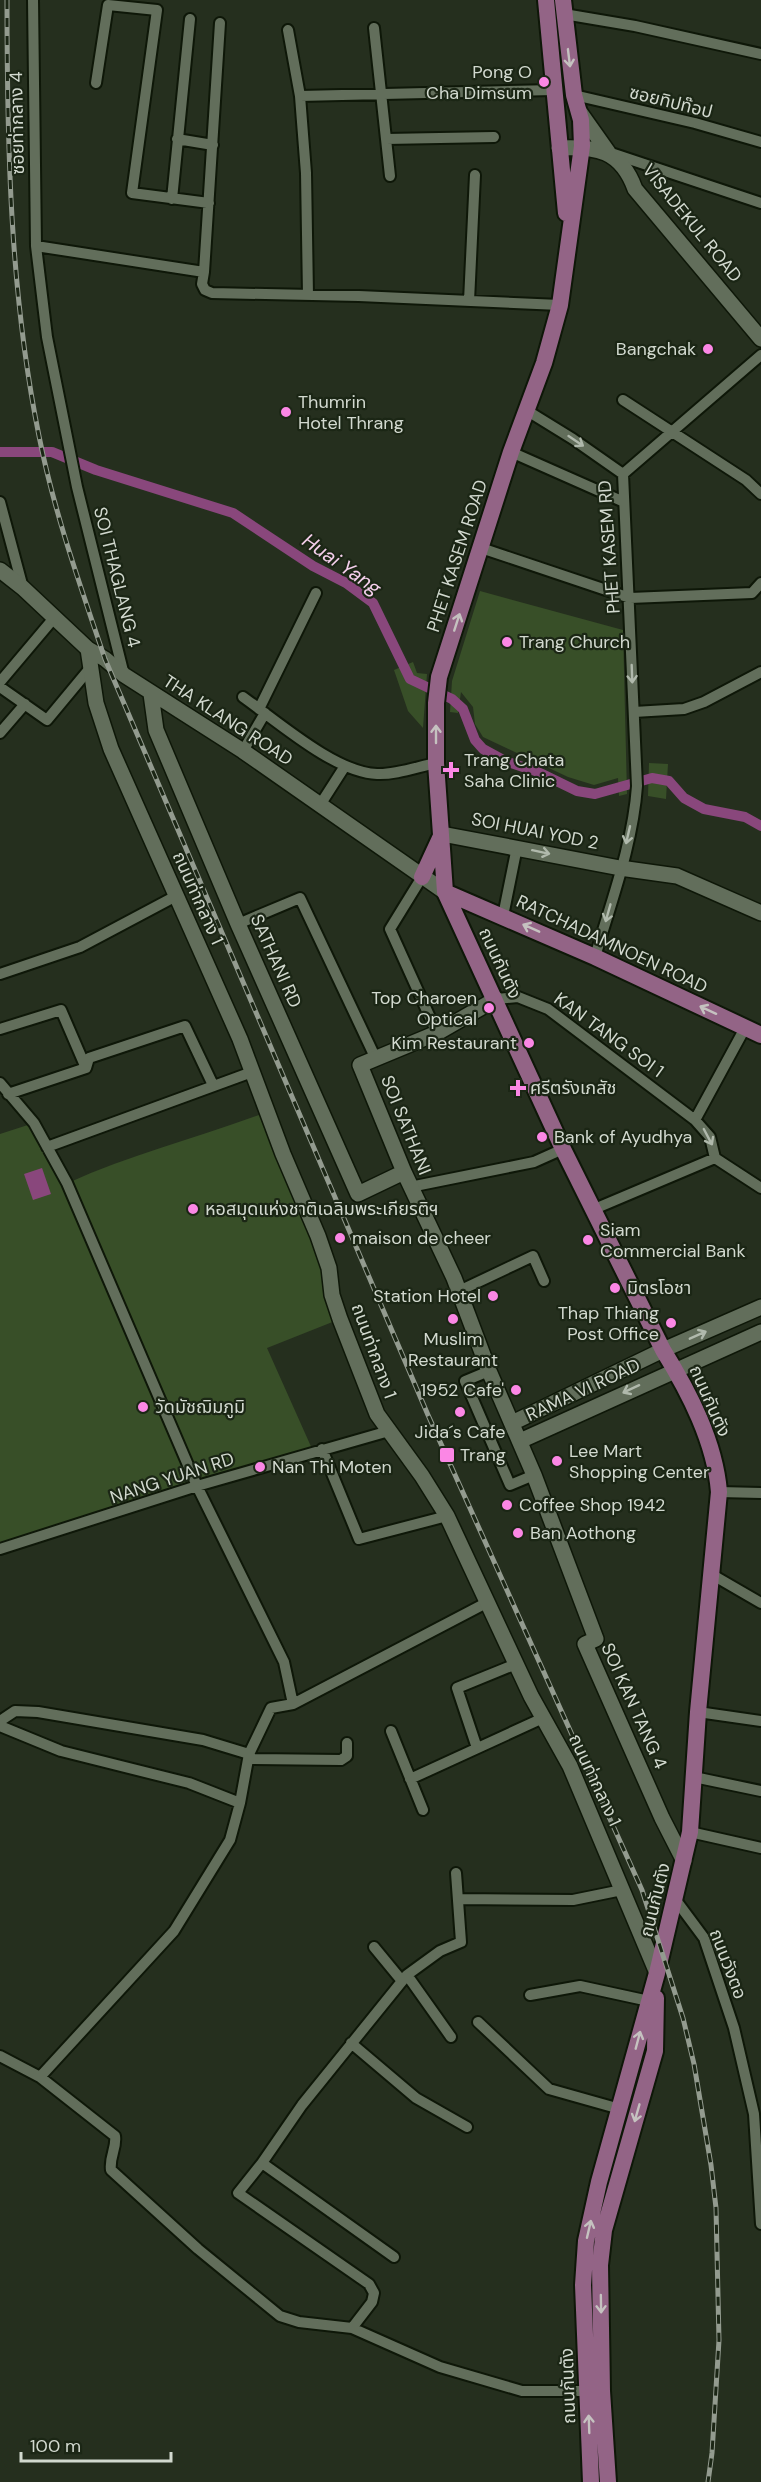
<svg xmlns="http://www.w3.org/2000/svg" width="761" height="2482" font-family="'DM Sans','Noto Sans Thai',sans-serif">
<rect width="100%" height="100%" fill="#252f1e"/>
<path fill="#384f28" d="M 480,591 L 623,630 L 627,794 L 619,796 L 618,778 L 594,785 L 568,777 L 483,737 L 475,724 L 473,707 L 461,692 L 458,713 L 450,712 L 452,681 Z
M 413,662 L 417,673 L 427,674 L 423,728 L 408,711 L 394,670 Z
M 649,763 L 668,764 L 666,799 L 648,796 Z
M 267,1112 L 340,1319 L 267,1348 L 313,1451 L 0,1549 L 0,1134 L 34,1123 L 68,1183 C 132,1154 201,1137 267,1112 Z"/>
<path fill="#89477c" d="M 42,1168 L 51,1194 L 33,1200 L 24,1174 Z"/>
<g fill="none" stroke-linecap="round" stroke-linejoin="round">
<path stroke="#89477c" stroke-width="10" d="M 0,452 L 52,452 L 96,470 L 233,513 L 313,566 L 346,583 L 373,603 L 410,679 L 452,699 L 463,709 L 475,740 L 483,749 L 505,761 L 538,772 L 577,791 L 595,794 L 652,778 L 669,781 L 684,798 L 704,809 L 745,817 L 761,826"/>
<g stroke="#0e1708" stroke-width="14">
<path id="street" d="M 33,0 L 36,246 L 47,337 L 77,487 L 124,675
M 564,14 L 635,26 L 761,54
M 374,28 L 390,176
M 288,30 L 300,96 L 306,173 L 308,295
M 96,83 L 108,5 L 157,10 L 132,193 L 209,203
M 574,95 L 695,123 L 761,142
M 300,96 L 554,90
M 177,139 L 213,145
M 386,139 L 494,137
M 611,153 L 761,203
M 172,199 L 190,19
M 36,246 L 204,272 L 202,284 L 205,290 L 212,293 L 359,296 L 560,305
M 204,272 L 220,23
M 469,301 L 475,175
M 623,400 L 746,480 L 761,494
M 526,410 L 573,439 L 623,474 L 637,786 C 633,844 611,902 595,957
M 511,452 L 624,502
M 623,474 L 761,355
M 0,502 L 23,588
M 481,548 L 630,598 L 752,593 L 761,583
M 0,682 L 54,618
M 0,687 L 47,720 L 91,667
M 243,697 C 277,721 336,773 377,774 C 395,775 417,767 436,763
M 259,709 L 316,593
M 634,712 L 684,709 L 704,702 L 761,672
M 0,733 L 25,704
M 243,751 L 265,713
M 320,805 L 345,766
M 422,877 L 390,929 L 437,1033
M 503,916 L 517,847
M 238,924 L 300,898 L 376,1059
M 0,974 L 80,947 L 176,896
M 496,999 L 518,997 L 548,1009 L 695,1120 L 710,1137 L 715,1158 L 761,1188
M 0,1029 L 61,1010 L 86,1068
M 0,1083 L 34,1123 L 67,1183 L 197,1486 L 284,1662 L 293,1704
M 8,1094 L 86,1068 L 89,1058 L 185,1026 L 213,1085
M 695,1120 L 745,1028
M 47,1147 L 252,1072
M 410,1187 L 534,1162 L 563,1149
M 592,1210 L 715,1158
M 459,1291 L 533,1256 L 544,1281
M 489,1371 L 465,1381 L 510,1485 L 534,1475
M 322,1449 L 359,1539 L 447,1516
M 719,1492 L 761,1493
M 0,1549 L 197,1486 L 389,1431
M 711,1574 L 761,1603
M 698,1712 L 761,1721
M 0,1721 L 15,1711 L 38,1712 L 203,1740 L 249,1754
M 0,1726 L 61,1751 L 189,1783 L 240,1803
M 391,1731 L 423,1810
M 477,1748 L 457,1688 L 516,1664
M 248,1759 L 341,1760 L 347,1756 L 347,1743
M 694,1777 L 761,1791
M 410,1779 L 543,1718
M 690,1832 L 761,1848
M 458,1899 L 573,1900 L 622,1890
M 675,1899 L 704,1938 L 734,2028 L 754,2114 L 761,2224
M 374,1947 L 402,1981
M 407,1975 L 451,2037
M 530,1995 L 580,1986 L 649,2001
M 478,2022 L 549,2089 L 620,2109
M 351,2043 L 416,2098 L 467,2127
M 0,2056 L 40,2077 L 115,2136 C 117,2148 109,2157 111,2170 L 198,2249 L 280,2316 L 299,2322 L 352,2328 L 440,2367 L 522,2391 L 593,2391
M 40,2077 L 174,1931 L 230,1840 L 240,1803 L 249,1754 L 271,1708 L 293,1704 L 488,1602
M 262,2163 L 238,2193 L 369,2284 L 374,2293 L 372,2302 L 352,2328
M 394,2257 L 262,2163 L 302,2105 L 407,1975 L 440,1951 L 461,1942 L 456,1873"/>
</g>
<g stroke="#0e1708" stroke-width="18">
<path id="secondary" d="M 579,111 L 608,152
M 559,148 C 596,146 621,150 635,189 L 761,339
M 0,570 L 23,588 L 88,649 L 105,659 L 124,675 L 243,751 L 445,892
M 88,649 L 96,703 L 111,749 L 240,1039 L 283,1154 L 318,1236 L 329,1268 L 332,1295 L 340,1319 L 377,1414 L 422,1476 L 447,1516 L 531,1696 L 570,1766 L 657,1973
M 151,694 L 156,730 L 238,924 L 358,1194 L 404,1172
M 442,834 L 620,868 L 677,876 L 761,913
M 496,999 L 437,1033 L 360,1065 L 404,1172 L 454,1278 L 489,1371 L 534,1475 L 596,1639 L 585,1644 L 662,1818 L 684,1861
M 512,1423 L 663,1350 L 761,1307
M 520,1441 L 761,1332"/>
</g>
<g stroke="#0e1708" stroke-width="20">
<path id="primary" d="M 546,0 L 566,213
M 563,0 L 574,95 L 581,120 L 582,146 L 560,305 L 544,363 L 511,452 L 439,677 L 436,703 L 436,763 L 445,892 L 563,1149 L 663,1350 C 689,1392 715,1442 719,1492 L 698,1712 L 690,1832 L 657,1973 L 599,2182 L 586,2241 L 583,2285 L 591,2482
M 422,877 L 440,838
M 445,892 L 595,957 L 761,1035
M 608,2482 L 602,2391 L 600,2265 L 604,2230 L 655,2051 L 656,1998"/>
</g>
<use href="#street" stroke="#626e5b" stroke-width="10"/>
<use href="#secondary" stroke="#626e5b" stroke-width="15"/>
<use href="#primary" stroke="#936486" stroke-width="16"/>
<g stroke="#939b8f" stroke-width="5">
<path id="rail" d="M 7,0 C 7,146 10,293 39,436 C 54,512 80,585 105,659 L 428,1415 L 642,1890 L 683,2018 L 694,2064 L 711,2165 L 716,2208 L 719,2340 L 712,2453 L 708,2482"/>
</g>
<use href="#rail" stroke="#1b2615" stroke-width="3" stroke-dasharray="9" stroke-linecap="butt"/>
</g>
<defs><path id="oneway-shaft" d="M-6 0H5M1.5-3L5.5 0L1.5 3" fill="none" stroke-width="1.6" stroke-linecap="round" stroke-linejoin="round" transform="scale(1.5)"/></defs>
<g stroke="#c5c2c0">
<use href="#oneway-shaft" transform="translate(569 58) rotate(83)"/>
<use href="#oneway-shaft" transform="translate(457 622) rotate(-72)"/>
<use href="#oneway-shaft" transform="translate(436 734) rotate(-90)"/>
<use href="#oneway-shaft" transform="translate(531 928) rotate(-156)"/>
<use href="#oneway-shaft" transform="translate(708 1010) rotate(-155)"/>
<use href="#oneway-shaft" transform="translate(638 2040) rotate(-75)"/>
<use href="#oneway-shaft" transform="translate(637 2113) rotate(106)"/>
<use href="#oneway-shaft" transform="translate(589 2229) rotate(-77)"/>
<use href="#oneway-shaft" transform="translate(601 2304) rotate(89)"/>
<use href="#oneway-shaft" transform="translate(589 2424) rotate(-92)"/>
</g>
<g stroke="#b0b9ac">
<use href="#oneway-shaft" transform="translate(576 441) rotate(34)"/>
<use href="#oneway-shaft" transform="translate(632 674) rotate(88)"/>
<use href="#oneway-shaft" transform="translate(628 835) rotate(103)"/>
<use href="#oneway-shaft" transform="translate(541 852) rotate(12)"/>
<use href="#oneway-shaft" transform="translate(608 913) rotate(106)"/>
<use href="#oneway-shaft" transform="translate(708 1137) rotate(62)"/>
<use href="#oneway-shaft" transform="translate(698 1335) rotate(-24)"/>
<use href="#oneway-shaft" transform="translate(631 1389) rotate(155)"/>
</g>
<g fill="#fb87e5" stroke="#1b2615" stroke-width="2">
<circle cx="544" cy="82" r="6"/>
<circle cx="708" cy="349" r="6"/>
<circle cx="286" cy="412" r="6"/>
<circle cx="507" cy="642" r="6"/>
<path d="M448 761h6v6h6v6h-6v6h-6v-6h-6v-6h6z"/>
<circle cx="489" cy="1008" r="6"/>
<circle cx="529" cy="1043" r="6"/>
<path d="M515 1079h6v6h6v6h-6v6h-6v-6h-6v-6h6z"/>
<circle cx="542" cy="1137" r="6"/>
<circle cx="193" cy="1209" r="6"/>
<circle cx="340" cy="1238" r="6"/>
<circle cx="588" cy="1240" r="6"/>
<circle cx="615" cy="1288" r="6"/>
<circle cx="493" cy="1296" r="6"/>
<circle cx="453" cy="1319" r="6"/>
<circle cx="671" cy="1323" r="6"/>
<circle cx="516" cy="1390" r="6"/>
<circle cx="143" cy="1407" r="6"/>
<circle cx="460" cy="1412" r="6"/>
<rect x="439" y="1447" width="16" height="16" rx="3"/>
<circle cx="557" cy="1461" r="6"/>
<circle cx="260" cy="1467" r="6"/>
<circle cx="507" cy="1505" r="6"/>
<circle cx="518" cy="1533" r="6"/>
</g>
<g text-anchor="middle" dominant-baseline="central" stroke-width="4.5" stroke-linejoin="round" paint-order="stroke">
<g font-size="18" fill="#d2d9cf" stroke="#1b2615" text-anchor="start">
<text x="532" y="72" text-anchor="end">Pong O<tspan x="532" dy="21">Cha Dimsum</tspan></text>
<text x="696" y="349" text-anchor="end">Bangchak</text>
<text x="298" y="402">Thumrin<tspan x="298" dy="21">Hotel Thrang</tspan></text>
<text x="519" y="642">Trang Church</text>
<text x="464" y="760">Trang Chata<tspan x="464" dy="21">Saha Clinic</tspan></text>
<text x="477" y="998" text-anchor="end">Top Charoen<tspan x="477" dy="21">Optical</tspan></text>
<text x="517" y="1043" text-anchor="end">Kim Restaurant</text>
<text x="530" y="1088">ศรีตรังเภสัช</text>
<text x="554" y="1137">Bank of Ayudhya</text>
<text x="205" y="1209">หอสมุดแห่งชาติเฉลิมพระเกียรติฯ</text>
<text x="600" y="1230">Siam<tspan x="600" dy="21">Commercial Bank</tspan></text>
<text x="352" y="1238">maison de cheer</text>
<text x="627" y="1288">มิตรโอชา</text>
<text x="481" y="1296" text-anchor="end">Station Hotel</text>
<text x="659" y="1313" text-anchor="end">Thap Thiang<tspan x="659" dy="21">Post Office</tspan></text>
<text x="453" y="1339" text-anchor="middle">Muslim<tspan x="453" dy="21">Restaurant</tspan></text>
<text x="504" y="1390" text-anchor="end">1952 Cafe'</text>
<text x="155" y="1407">วัดมัชฌิมภูมิ</text>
<text x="460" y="1432" text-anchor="middle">Jida´s Cafe</text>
<text x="569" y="1451">Lee Mart<tspan x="569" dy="21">Shopping Center</tspan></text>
<text x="460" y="1455">Trang</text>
<text x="272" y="1467">Nan Thi Moten</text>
<text x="519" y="1505">Coffee Shop 1942</text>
<text x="530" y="1533">Ban Aothong</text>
</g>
<g font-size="18" fill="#d2d9cf" stroke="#1b2615">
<text transform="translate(671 102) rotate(14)">ซอยทิปท๊อป</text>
<text transform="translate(17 123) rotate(-91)">ซอยท่ากลาง 4</text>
<text transform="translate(692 223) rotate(51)">VISADEKUL ROAD</text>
<text transform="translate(609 547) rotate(-94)">PHET KASEM RD</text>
<text transform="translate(457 556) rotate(-72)">PHET KASEM ROAD</text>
<text transform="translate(117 577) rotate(76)">SOI THAGLANG 4</text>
<text transform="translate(228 720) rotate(33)">THA KLANG ROAD</text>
<text transform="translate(535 831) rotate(11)">SOI HUAI YOD 2</text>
<text transform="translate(198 898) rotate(66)">ถนนท่ากลาง 1</text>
<text transform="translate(612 944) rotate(25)">RATCHADAMNOEN ROAD</text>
<text transform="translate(276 961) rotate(66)">SATHANI RD</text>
<text transform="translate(500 963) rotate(65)">ถนนกันตัง</text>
<text transform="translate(609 1035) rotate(36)">KAN TANG SOI 1</text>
<text transform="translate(406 1125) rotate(68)">SOI SATHANI</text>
<text transform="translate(374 1351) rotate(70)">ถนนท่ากลาง 1</text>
<text transform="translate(583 1390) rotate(-25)">RAMA VI ROAD</text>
<text transform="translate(710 1401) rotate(66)">ถนนกันตัง</text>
<text transform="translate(172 1478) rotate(-18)">NANG YUAN RD</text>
<text transform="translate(634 1706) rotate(66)">SOI KAN TANG 4</text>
<text transform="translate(595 1780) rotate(65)">ถนนท่ากลาง 1</text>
<text transform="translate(655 1900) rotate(-76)">ถนนกันตัง</text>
<text transform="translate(728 1964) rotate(69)">ถนนวังตอ</text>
<text transform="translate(568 2386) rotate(-92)">ถนนกันตัง</text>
</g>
<g font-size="20" font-style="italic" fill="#f5cfec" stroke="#1b2615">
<text transform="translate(342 564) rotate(35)">Huai Yang</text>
</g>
</g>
<path d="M21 2452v9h150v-9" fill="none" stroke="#d2d9cf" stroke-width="3"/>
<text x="30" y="2452" font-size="18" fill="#d2d9cf" stroke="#1b2615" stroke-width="4.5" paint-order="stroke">100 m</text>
</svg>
